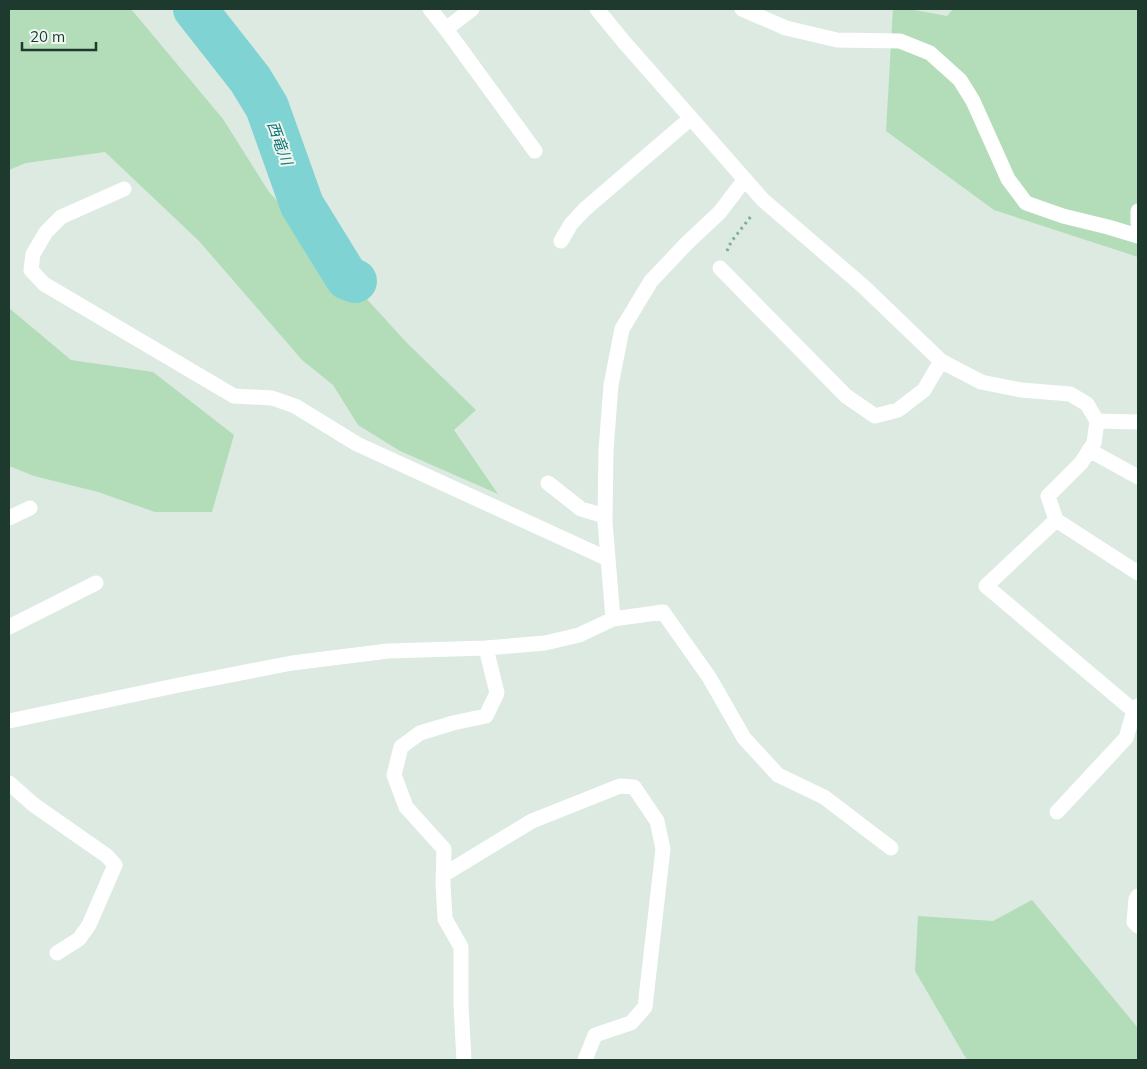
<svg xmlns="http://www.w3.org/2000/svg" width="1147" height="1069" font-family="Mulish,'Noto Sans JP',sans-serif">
<rect width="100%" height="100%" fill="#dceae2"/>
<path fill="#b3ddb8" d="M 9,9 L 131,9 L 223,119 L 269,192 L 407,343 L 476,410 L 454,430 L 498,494 L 400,451 L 358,425 L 333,385 L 302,360 L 199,241 L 105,152 L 26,163 L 9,170 Z
M 893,9 L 909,9 L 947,16 L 953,9 L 1138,9 L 1138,257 L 994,210 L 886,131 Z
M 9,308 L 71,360 L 153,372 L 234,435 L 212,512 L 155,512 L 98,492 L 34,476 L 9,466 Z
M 1032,900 L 1138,1028 L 1138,1060 L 967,1060 L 915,971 L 918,916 L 993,921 Z"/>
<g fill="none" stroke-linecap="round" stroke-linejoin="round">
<path stroke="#80d3d3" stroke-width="44" d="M 195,9 L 250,79 L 267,107 L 302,205 L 347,278 L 355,281"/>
<path stroke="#7baf97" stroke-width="3" stroke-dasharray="2.5 4" stroke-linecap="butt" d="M 727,251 L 731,242 L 752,215"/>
<path stroke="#fff" stroke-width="15" d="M 430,9 L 446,29 L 472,9
M 597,9 L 624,42 L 763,200 L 863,286 L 941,361 L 981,382 L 1021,390 L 1070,394 L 1087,404 L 1097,421 L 1094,443 L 1081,463 L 1048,496 L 1056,520 L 986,586 L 1134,711 L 1138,706
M 742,9 L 786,28 L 837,40 L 900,41 L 930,53 L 960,80 L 973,101 L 1008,179 L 1026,203 L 1063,216 L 1108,227 L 1138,236
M 446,29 L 535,151
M 124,189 L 61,217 L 46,232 L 33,254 L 31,270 L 44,284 L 234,396 L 272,398 L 295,406 L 357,444 L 608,559
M 1138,211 L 1138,223
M 561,241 L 571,224 L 585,209 L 691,118
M 720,268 L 846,396 L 875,416 L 898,410 L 924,390 L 941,361
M 1097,421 L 1138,422
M 1089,450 L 1138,477
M 548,483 L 581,509 L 605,516
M 9,518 L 30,508
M 1056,520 L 1138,573
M 613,619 L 605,522 L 606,450 L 611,385 L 622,329 L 651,281 L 687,243 L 720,212 L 745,179
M 9,627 L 96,583
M 9,721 L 179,685 L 292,663 L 388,651 L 486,648 L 545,643 L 579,635 L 613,619 L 663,612 L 709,677 L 744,738 L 778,775 L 824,797 L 891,848
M 9,783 L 34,805 L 107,856 L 115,865 L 89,925 L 79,939 L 57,953
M 1057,812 L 1126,738 L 1134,711
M 443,875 L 532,821 L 620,786 L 634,787 L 657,821 L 663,849 L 645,1007 L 631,1023 L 595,1035 L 585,1060
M 1138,896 L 1136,899 L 1134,922 L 1138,926
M 464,1060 L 461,1005 L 461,947 L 445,919 L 443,884 L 444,849 L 406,807 L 394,775 L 401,747 L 420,733 L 453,723 L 486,716 L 497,693 L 486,648"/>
</g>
<g text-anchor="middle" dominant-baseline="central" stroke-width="4" stroke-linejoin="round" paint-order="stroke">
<g font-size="15" font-style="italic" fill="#167678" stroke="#edf6f0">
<text transform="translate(280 143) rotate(70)">西竜川</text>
</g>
</g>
<rect width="1147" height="1069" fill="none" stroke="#1e392e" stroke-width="20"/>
<path d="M22 42v8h74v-8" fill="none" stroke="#1e392e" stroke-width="2.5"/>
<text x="30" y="42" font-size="15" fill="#1e392e" stroke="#edf6f0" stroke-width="4" paint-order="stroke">20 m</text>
</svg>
